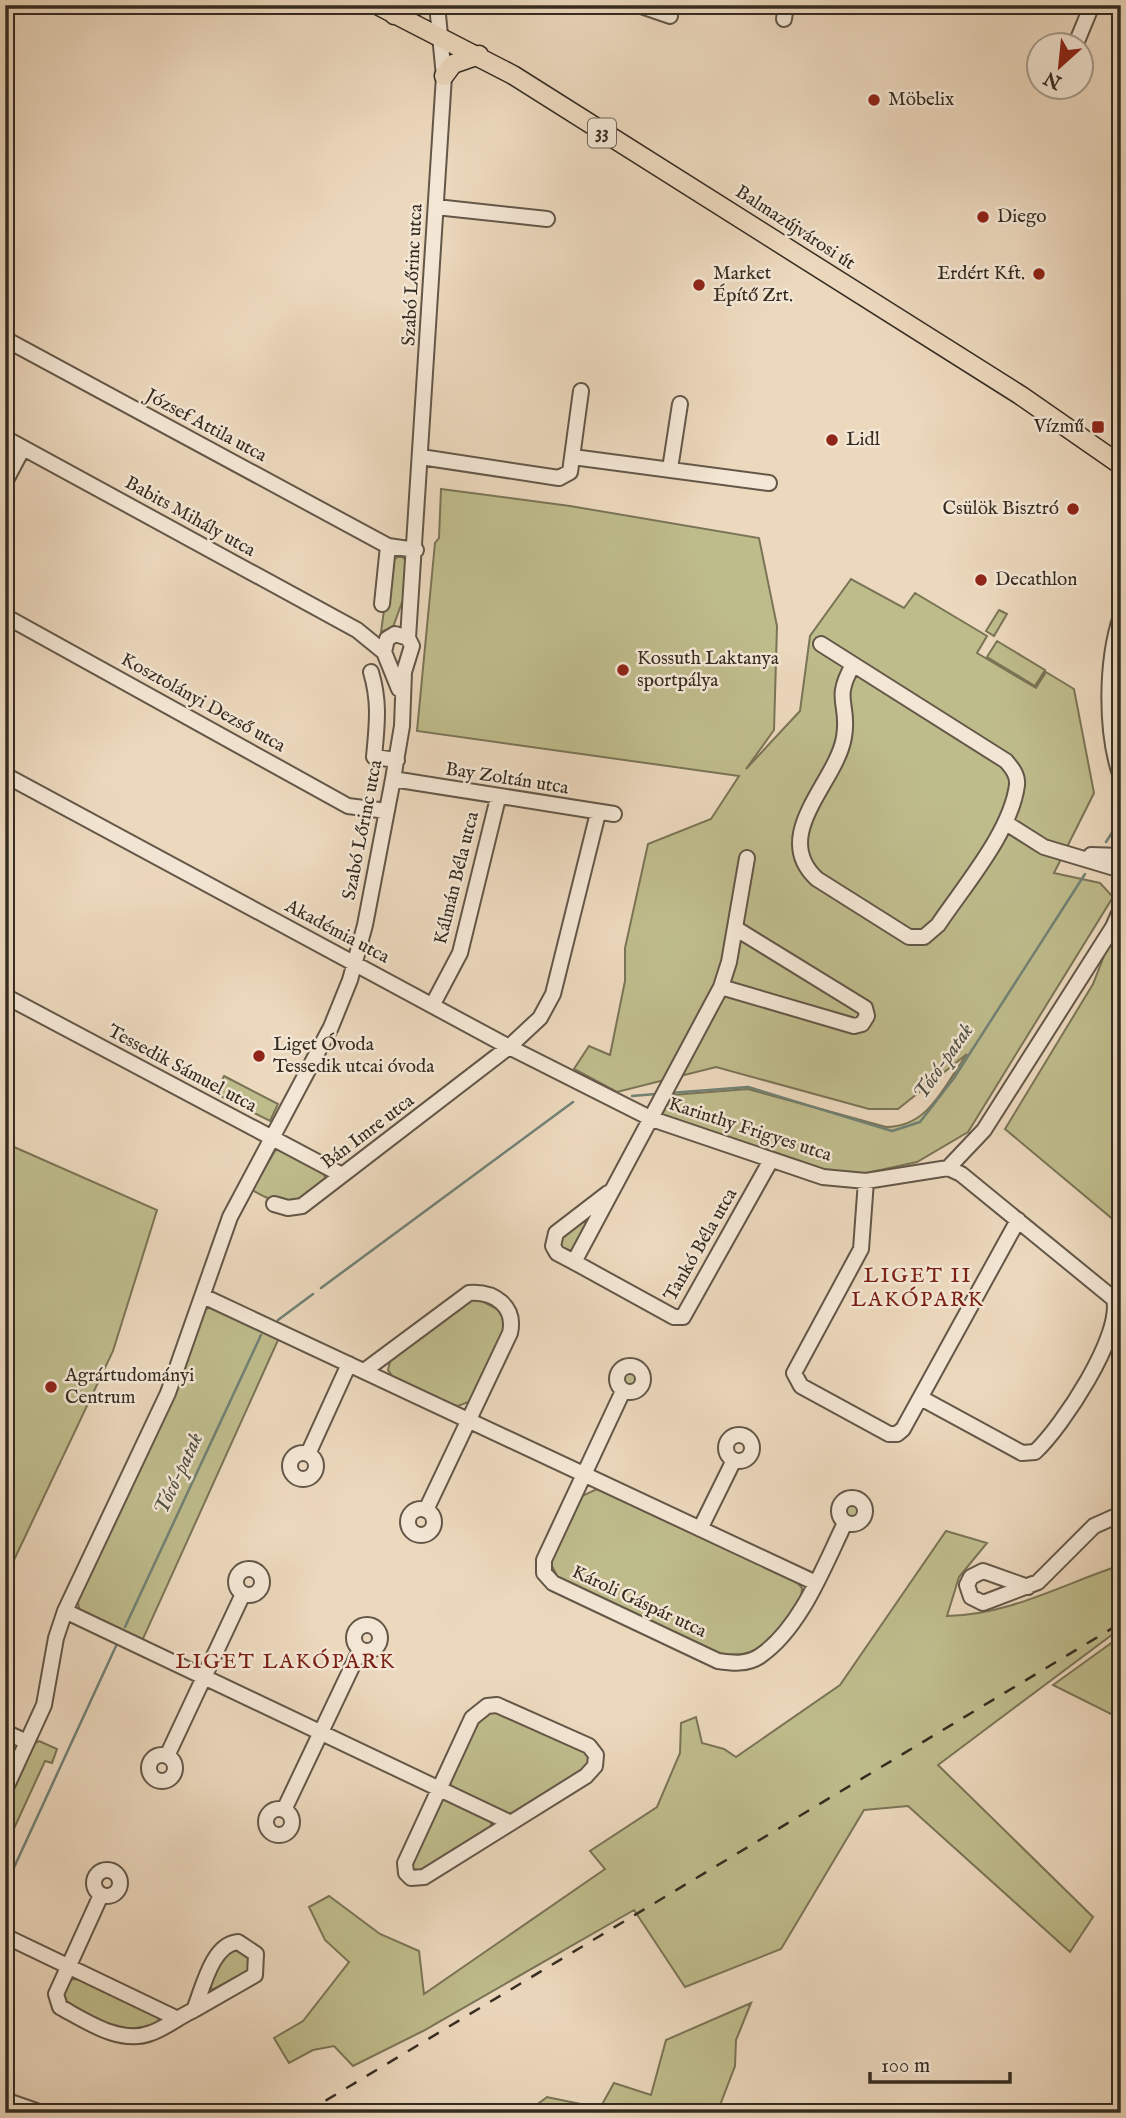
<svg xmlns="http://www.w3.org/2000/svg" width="1126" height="2118" font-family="'IM FELL English',serif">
<rect width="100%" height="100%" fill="#ecd8bd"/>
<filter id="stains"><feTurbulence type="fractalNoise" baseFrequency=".00286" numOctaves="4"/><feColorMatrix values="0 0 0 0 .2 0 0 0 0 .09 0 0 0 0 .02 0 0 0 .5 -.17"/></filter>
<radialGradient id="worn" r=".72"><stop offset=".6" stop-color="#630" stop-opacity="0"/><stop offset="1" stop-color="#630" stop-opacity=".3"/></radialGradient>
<path fill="#bfbc8c" stroke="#7a7456" stroke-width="2" d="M 441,489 L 570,506 L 759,538 L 777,626 L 774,730 L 746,769 L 800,711 L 810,636 L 851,579 L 904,608 L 915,593 L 987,636 L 977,653 L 1036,688 L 1046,672 L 1074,689 L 1094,793 L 1054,873 L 1100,883 L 1113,897 L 968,1132 L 917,1162 L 862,1174 L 793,1166 L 660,1119 L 672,1095 L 748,1089 L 886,1127 C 929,1127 944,1086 967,1054 L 898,1109 L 869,1109 L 716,1067 L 617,1092 L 574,1069 L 589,1046 L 610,1055 L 625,981 L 625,948 L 648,844 L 711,819 L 739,776 L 417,731 L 435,543 L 439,538 Z
M 400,556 L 410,562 L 409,583 L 393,627 L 381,632 L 390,567 L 391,561 Z
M 999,610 L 1007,614 L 994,636 L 986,631 Z
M 997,641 L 1045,670 L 1035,686 L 987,657 Z
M 1121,932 L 1121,1226 L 1005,1129 L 1093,984 L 1109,943 Z
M 224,1076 L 278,1104 L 270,1121 L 215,1093 Z
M 5,1143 L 157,1210 L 113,1351 L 5,1579 Z
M 276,1149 L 283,1149 L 323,1172 L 326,1180 C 297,1203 287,1211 252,1190 Z
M 599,1207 L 573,1251 L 561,1248 L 559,1239 Z
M 474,1297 L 501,1311 L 506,1318 L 506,1327 L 471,1401 L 458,1406 L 450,1404 L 392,1376 L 388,1370 L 391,1357 Z
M 208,1308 L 216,1308 L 279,1338 L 142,1641 L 80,1611 L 77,1600 L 203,1312 Z
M621 1379a8 8 0 1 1 16 0a8 8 0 1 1-16 0Z
M 597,1489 L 797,1582 L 802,1588 C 802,1609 771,1645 750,1652 C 739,1656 728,1655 716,1653 L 559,1580 L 551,1564 L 553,1554 L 582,1496 Z
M843 1511a8 8 0 1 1 16 0a8 8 0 1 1-16 0Z
M 946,1531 L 987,1543 L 959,1577 L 947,1616 C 1009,1615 1063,1584 1121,1565 L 1121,1628 L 938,1765 L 1093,1917 L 1070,1952 L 908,1806 L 864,1810 L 781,1949 L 685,1987 L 634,1910 L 423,2031 L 353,2066 L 334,2046 L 313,2050 L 289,2063 L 274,2038 L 303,2021 L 349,1962 L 325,1940 L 309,1907 L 329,1896 L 380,1934 L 419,1951 L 424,1994 L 605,1869 L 590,1851 L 657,1807 L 680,1753 L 681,1723 L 696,1717 L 702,1743 L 724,1749 L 736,1757 L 840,1685 Z
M 1121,1636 L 1121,1719 L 1053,1685 Z
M 495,1711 L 584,1750 L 589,1758 L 587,1769 L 510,1814 L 452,1787 L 450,1782 L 477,1720 Z
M 39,1741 L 57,1749 L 52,1763 L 45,1761 L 5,1848 L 5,1802 L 31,1745 Z
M 447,1798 L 491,1820 L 491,1828 L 424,1871 L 414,1874 L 409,1863 L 439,1801 Z
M 235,1950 L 253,1959 L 253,1968 L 212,1990 L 210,1984 L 225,1953 Z
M 72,1979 L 83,1980 L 157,2016 L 159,2021 L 157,2025 C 120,2035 100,2021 67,2006 L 62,1994 Z
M 751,2003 L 736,2040 L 735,2066 L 717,2113 L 526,2113 L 547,2097 L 600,2108 L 614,2083 L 651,2095 L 666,2040 Z"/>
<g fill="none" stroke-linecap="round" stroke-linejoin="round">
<path stroke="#718175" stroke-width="2.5" d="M 1106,842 L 1115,828
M 670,1093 L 748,1087 L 892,1131 L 920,1122 L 954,1078 L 1085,874
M 632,1096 L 656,1094
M 321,1288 L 573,1102
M 278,1320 L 313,1294
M 125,1627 L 261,1335
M 5,1887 L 116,1646"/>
<g stroke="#635748" stroke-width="18">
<path id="minor" d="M 638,5 L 670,16
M 784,19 L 786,5
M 1075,46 L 1092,5
M 436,207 L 547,219
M 5,339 L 388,546 L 416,550
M 5,438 L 357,630 L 384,652 L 399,689
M 421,457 L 559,478 L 570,472 L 581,391
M 573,457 L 769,483
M 670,469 L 680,404
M 5,482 L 23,448
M 382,604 L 388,546
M 5,616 L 348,806 L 387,811
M 1121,616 C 1106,661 1105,732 1121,777
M 408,638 L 444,76 L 437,5
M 821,644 L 1006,761 C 1012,768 1018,775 1017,785 C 1011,832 964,886 938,925 L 924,937 L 909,937 L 817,879 C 769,835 837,782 844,737 C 850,703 832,701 853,665
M 371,672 C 380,702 377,725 374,757 L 397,760
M 5,775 L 509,1047 L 652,1119 L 823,1177 L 866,1181 L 948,1168 L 961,1174 L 1114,1299 C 1123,1335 1062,1427 1035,1452 L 1022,1453 L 921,1398
M 393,779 L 614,814
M 1006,823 L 1044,847 L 1121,870
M 1091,855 L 1121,856
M 747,858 L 729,962 L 721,987 L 574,1262 L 674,1317 L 683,1317 L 771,1160
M 721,987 L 854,1026 L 862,1024 L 867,1016 L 865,1008 L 735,928
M 5,996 L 342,1175
M 433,1004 L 460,953 L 498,798
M 948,1168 L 984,1130 L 1113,927 L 1121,909
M 866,1181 L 861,1249 L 794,1373 L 801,1386 L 889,1434 L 897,1434 L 903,1429 L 1018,1220
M 274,1204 L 288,1208 L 302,1206 L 509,1047 L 540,1018 L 553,994 L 598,813
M 574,1262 L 557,1253 L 553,1246 L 556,1233 L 608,1193
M 203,1296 L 816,1583
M617 1379a13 13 0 1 1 26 0a13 13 0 1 1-26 0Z
M 364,1371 L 469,1293 C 494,1291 516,1306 510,1333 L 426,1510
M 623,1391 L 544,1560 L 544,1573 L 553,1583 L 718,1661 C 732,1663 747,1665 760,1656 C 801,1628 824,1566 845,1523
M726 1448a13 13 0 1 1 26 0a13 13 0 1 1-26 0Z
M290 1466a13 13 0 1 1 26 0a13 13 0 1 1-26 0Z
M 308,1454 L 349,1364
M839 1511a13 13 0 1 1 26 0a13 13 0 1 1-26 0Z
M408 1522a13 13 0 1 1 26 0a13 13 0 1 1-26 0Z
M 700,1529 L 734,1460
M236 1582a13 13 0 1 1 26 0a13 13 0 1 1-26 0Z
M 1028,1587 L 983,1571 L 971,1577 L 967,1585 L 971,1597 L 983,1603 L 1038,1582 L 1094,1526 L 1121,1514
M 65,1611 L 509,1822
M354 1638a13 13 0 1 1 26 0a13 13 0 1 1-26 0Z
M 497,1705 L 589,1746 L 596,1755 L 595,1766 L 586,1776 L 424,1877 L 411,1878 L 406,1873 L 405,1863 L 472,1718 L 487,1706 Z
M 5,1732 L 27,1742
M149 1768a13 13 0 1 1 26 0a13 13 0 1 1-26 0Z
M 167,1756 L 243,1594
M 5,1790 L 44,1705 L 56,1638 L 65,1611 L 168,1393 L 230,1217 L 331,1027 L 350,980 L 365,925 L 393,779 L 402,726 L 404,672 L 412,646 L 408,638 L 395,634 L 387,639 L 384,652
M266 1822a13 13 0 1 1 26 0a13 13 0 1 1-26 0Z
M 284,1810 L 360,1650
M94 1883a13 13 0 1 1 26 0a13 13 0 1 1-26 0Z
M 101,1895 L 56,1994 L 60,2007 C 86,2021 120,2045 151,2033 C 166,2028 180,2016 194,2010
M 5,1936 L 176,2018
M 238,1942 L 256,1954 L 255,1975 L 194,2010 C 203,1988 212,1944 238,1942 Z
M 5,2100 L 42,2113"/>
</g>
<g stroke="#352c21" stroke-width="21">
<path id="major" d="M 377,5 L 513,75 L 1020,395 L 1121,465
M 394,15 L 418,5
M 444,76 L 453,64 L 479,55"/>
</g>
<use href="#minor" stroke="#f3e6d4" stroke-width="14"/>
<use href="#major" stroke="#ecd8bd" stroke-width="18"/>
<path stroke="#352c21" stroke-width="2.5" stroke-dasharray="12 12" stroke-linecap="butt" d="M 305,2113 L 1121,1623"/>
</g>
<g fill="#8f2418" stroke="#f3e6d4" stroke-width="2.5">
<circle cx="874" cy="100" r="7"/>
<circle cx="983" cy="217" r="7"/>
<circle cx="1039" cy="274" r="7"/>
<circle cx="699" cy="285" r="7"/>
<rect x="1091" y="420" width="14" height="14" rx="3.5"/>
<circle cx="832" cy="440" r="7"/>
<circle cx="1073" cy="509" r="7"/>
<circle cx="981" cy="580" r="7"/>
<circle cx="623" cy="670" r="7"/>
<circle cx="259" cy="1056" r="7"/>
<circle cx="51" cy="1387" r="7"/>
</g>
<g text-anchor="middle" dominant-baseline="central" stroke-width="5" stroke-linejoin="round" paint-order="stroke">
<rect fill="#f3e6d4" stroke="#6e6457" stroke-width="2" x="588" y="118.5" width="28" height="29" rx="5"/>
<g font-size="18" font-weight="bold" fill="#352c21">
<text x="602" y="133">33</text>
</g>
<g font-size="19" fill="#352c21" stroke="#f3e6d4" text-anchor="start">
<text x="888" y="100">Möbelix</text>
<text x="997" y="217">Diego</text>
<text x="713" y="274">Market<tspan x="713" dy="22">Építő Zrt.</tspan></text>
<text x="1025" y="274" text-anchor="end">Erdért Kft.</text>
<text x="1084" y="427" text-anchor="end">Vízmű</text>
<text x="846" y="440">Lidl</text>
<text x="1059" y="509" text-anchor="end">Csülök Bisztró</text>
<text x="995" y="580">Decathlon</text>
<text x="637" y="659">Kossuth Laktanya<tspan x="637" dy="22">sportpálya</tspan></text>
<text x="273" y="1045">Liget Óvoda<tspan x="273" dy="22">Tessedik utcai óvoda</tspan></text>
<text x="65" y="1376">Agrártudományi<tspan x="65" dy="22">Centrum</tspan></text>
</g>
<g font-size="19" fill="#352c21" stroke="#f3e6d4">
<text transform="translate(795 228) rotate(33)">Balmazújvárosi út</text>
<text transform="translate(413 275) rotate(-87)">Szabó Lőrinc utca</text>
<text transform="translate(206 426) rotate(28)">József Attila utca</text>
<text transform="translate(190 517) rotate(29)">Babits Mihály utca</text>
<text transform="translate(203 703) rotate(29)">Kosztolányi Dezső utca</text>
<text transform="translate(507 779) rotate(9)">Bay Zoltán utca</text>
<text transform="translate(363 830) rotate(-79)">Szabó Lőrinc utca</text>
<text transform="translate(457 878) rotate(-76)">Kálmán Béla utca</text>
<text transform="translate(337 932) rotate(28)">Akadémia utca</text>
<text transform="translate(182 1069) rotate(28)">Tessedik Sámuel utca</text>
<text transform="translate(750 1130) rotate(18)">Karinthy Frigyes utca</text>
<text transform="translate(368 1132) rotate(-37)">Bán Imre utca</text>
<text transform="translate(701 1245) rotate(-60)">Tankó Béla utca</text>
<text transform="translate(639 1602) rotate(25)">Károli Gáspár utca</text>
</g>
<g font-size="21" font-style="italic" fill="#4e5044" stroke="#f3e6d4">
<text transform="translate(944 1062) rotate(-55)">Tócó-patak</text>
<text transform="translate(179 1474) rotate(-65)">Tócó-patak</text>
</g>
<g font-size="21" letter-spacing="2" fill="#7a1f14" stroke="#f3e6d4">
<text x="918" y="1276">LIGET II<tspan x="918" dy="24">LAKÓPARK</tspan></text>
<text x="286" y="1662">LIGET LAKÓPARK</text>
</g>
</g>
<rect width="1126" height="2118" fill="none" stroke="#ecd8bd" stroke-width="28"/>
<rect x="7" y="7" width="1112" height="2104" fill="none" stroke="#352c21" stroke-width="3.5"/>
<rect x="14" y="14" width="1098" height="2090" fill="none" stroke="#352c21" stroke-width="2"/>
<g transform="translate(1060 66) rotate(207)"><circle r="33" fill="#f3e6d4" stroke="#a79c8c" stroke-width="2"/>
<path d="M0-5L12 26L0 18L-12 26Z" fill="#8f2418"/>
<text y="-10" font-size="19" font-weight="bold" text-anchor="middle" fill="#352c21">N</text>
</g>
<path d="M870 2072v10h140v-10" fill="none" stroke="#352c21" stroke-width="3.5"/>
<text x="881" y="2072" font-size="21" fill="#352c21" stroke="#f3e6d4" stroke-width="5" paint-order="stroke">100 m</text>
<rect width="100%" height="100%" filter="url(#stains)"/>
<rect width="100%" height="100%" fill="url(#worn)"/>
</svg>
